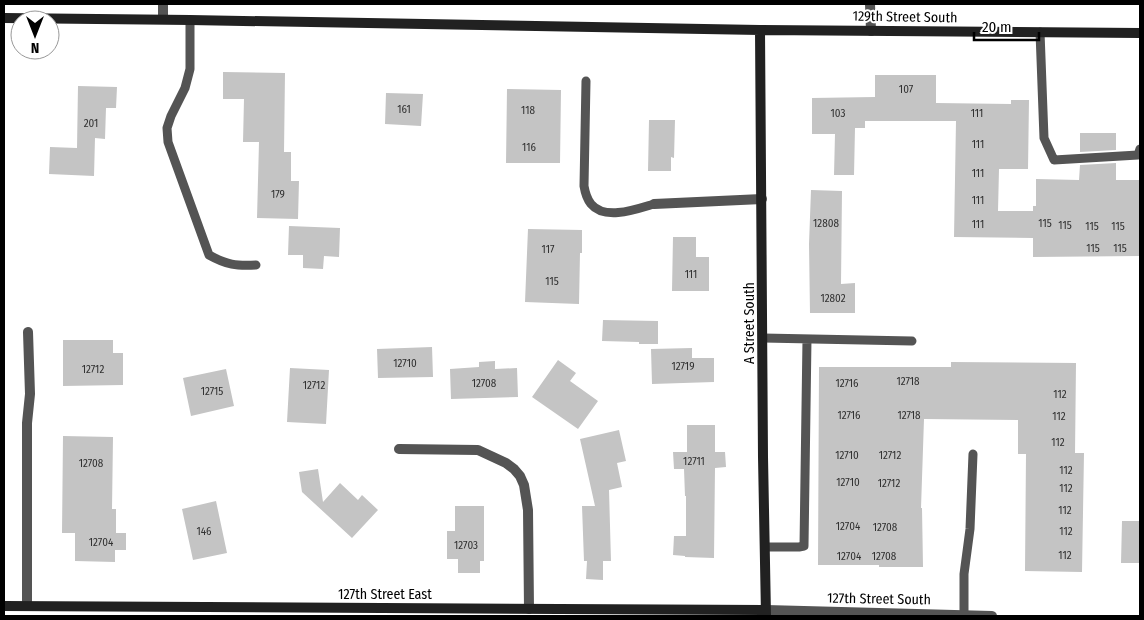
<svg xmlns="http://www.w3.org/2000/svg" width="1144" height="620" font-family="'Fira Sans Condensed',sans-serif">
<rect width="100%" height="100%" fill="#fff"/>
<path fill="#c4c4c4" d="M 223,72 L 285,73 L 284,152 L 291,152 L 291,181 L 299,181 L 298,219 L 257,218 L 259,142 L 243,142 L 244,99 L 223,99 Z
M 875,75 L 936,75 L 936,103 L 1011,104 L 1011,100 L 1029,100 L 1028,169 L 999,169 L 998,211 L 1033,211 L 1033,206 L 1036,206 L 1036,179 L 1079,180 L 1080,165 L 1116,163 L 1116,180 L 1140,180 L 1140,256 L 1033,257 L 1033,238 L 954,237 L 956,121 L 865,121 L 865,128 L 855,128 L 854,175 L 834,175 L 835,134 L 812,134 L 812,98 L 875,97 Z
M 78,86 L 117,87 L 116,108 L 106,108 L 105,139 L 95,138 L 94,176 L 49,174 L 50,147 L 77,148 Z
M 507,89 L 561,90 L 560,163 L 506,163 Z
M 386,93 L 423,94 L 421,126 L 385,124 Z
M 649,120 L 675,120 L 674,158 L 671,157 L 671,171 L 648,171 Z
M 1080,133 L 1116,133 L 1116,150 L 1080,152 Z
M 811,190 L 842,191 L 841,284 L 855,283 L 855,313 L 810,313 L 809,244 Z
M 289,226 L 340,228 L 339,257 L 324,256 L 323,269 L 303,268 L 303,255 L 288,255 Z
M 528,229 L 582,230 L 582,253 L 580,253 L 579,304 L 525,302 Z
M 673,237 L 696,237 L 696,257 L 709,257 L 709,291 L 672,291 Z
M 603,320 L 658,321 L 658,344 L 639,344 L 639,342 L 602,341 Z
M 63,340 L 113,340 L 113,353 L 123,353 L 123,385 L 63,386 Z
M 432,347 L 433,377 L 378,378 L 377,349 Z
M 692,348 L 692,358 L 714,358 L 714,382 L 652,384 L 651,349 Z
M 558,360 L 576,373 L 570,381 L 598,401 L 578,429 L 532,397 Z
M 495,361 L 495,369 L 517,368 L 518,397 L 451,399 L 450,369 L 479,367 L 479,362 Z
M 951,362 L 1076,363 L 1075,453 L 1084,453 L 1082,572 L 1025,571 L 1026,454 L 1018,454 L 1018,420 L 924,419 L 921,508 L 922,508 L 923,567 L 879,567 L 879,565 L 818,565 L 819,367 L 951,367 Z
M 290,368 L 329,370 L 326,424 L 287,422 Z
M 226,369 L 234,406 L 191,416 L 183,378 Z
M 687,425 L 715,425 L 715,452 L 725,452 L 726,467 L 715,468 L 714,558 L 685,557 L 685,556 L 673,555 L 674,536 L 686,536 L 686,496 L 685,496 L 684,469 L 674,469 L 673,452 L 687,452 Z
M 619,430 L 626,461 L 617,463 L 622,487 L 609,490 L 611,561 L 603,561 L 603,580 L 586,579 L 587,561 L 584,561 L 582,506 L 595,506 L 580,439 Z
M 63,436 L 113,437 L 112,509 L 116,509 L 116,533 L 126,533 L 126,550 L 115,550 L 115,562 L 75,561 L 75,533 L 62,533 Z
M 318,469 L 323,502 L 340,483 L 358,500 L 362,495 L 378,510 L 352,538 L 302,492 L 299,472 Z
M 216,501 L 227,553 L 193,560 L 182,509 Z
M 455,506 L 484,506 L 484,561 L 480,561 L 480,573 L 458,573 L 458,559 L 447,559 L 447,531 L 455,531 Z
M 1122,521 L 1140,521 L 1140,563 L 1121,563 Z"/>
<g fill="none" stroke-linecap="round" stroke-linejoin="round">
<path stroke="#545454" stroke-width="9" d="M 190,20 L 190,69 L 185,88 L 171,116 L 167,128 L 168,142 L 209,255 C 227,265 236,266 256,265
M 1040,32 L 1044,138 L 1054,160 L 1138,155 L 1140,149
M 586,81 L 584,186 C 585,192 587,199 591,204 C 605,221 637,209 654,204
M 763,338 L 912,341
M 765,547 L 799,547 L 804,546 L 807,339
M 964,616 L 964,574 L 970,529 L 973,454"/>
<path stroke="#545454" stroke-width="10" d="M 870,4 L 871,31
M 163,19 L 163,4
M 654,204 L 762,199
M 399,449 L 478,450 L 506,463 L 514,469 L 520,476 L 524,485 L 528,510 L 529,609
M 27,606 L 27,423 L 30,394 L 28,332
M 766,610 L 992,616"/>
<path stroke="#212121" stroke-width="10" d="M 4,18 L 190,20 L 760,30 L 1140,33
M 760,30 L 763,457 L 766,615
M 4,606 L 766,610"/>
</g>
<g text-anchor="middle" dominant-baseline="central" stroke-width="4" stroke-linejoin="round" paint-order="stroke">
<g font-size="11" fill="#313131">
<text x="906" y="89">107</text>
<text x="404" y="109">161</text>
<text x="528" y="110">118</text>
<text x="838" y="113">103</text>
<text x="977" y="113">111</text>
<text x="91" y="123">201</text>
<text x="978" y="144">111</text>
<text x="529" y="147">116</text>
<text x="978" y="173">111</text>
<text x="278" y="194">179</text>
<text x="978" y="200">111</text>
<text x="826" y="223">12808</text>
<text x="1045" y="223">115</text>
<text x="978" y="224">111</text>
<text x="1065" y="225">115</text>
<text x="1092" y="226">115</text>
<text x="1118" y="226">115</text>
<text x="1093" y="248">115</text>
<text x="1120" y="248">115</text>
<text x="548" y="249">117</text>
<text x="691" y="274">111</text>
<text x="552" y="281">115</text>
<text x="833" y="298">12802</text>
<text x="405" y="363">12710</text>
<text x="683" y="366">12719</text>
<text x="93" y="369">12712</text>
<text x="908" y="381">12718</text>
<text x="484" y="383">12708</text>
<text x="847" y="383">12716</text>
<text x="314" y="385">12712</text>
<text x="212" y="391">12715</text>
<text x="1060" y="394">112</text>
<text x="849" y="415">12716</text>
<text x="909" y="415">12718</text>
<text x="1059" y="416">112</text>
<text x="1058" y="442">112</text>
<text x="847" y="455">12710</text>
<text x="890" y="455">12712</text>
<text x="694" y="461">12711</text>
<text x="91" y="463">12708</text>
<text x="1066" y="470">112</text>
<text x="848" y="482">12710</text>
<text x="889" y="483">12712</text>
<text x="1066" y="488">112</text>
<text x="1065" y="510">112</text>
<text x="848" y="526">12704</text>
<text x="885" y="527">12708</text>
<text x="204" y="531">146</text>
<text x="1066" y="531">112</text>
<text x="101" y="542">12704</text>
<text x="466" y="545">12703</text>
<text x="1065" y="555">112</text>
<text x="849" y="556">12704</text>
<text x="884" y="556">12708</text>
</g>
<g font-size="14" fill="#000" stroke="#fff">
<text transform="translate(905 17) rotate(1)">129th Street South</text>
<text transform="translate(749 323) rotate(-90)">A Street South</text>
<text x="385" y="594">127th Street East</text>
<text transform="translate(879 599) rotate(1)">127th Street South</text>
</g>
</g>
<rect width="1144" height="620" fill="none" stroke="#000000" stroke-width="10"/>
<g transform="translate(35 35) rotate(180)"><circle r="24" fill="#ffffff" stroke="#999999"/>
<path d="M0-4L9 19L0 12L-9 19Z" fill="#000000"/>
<text y="-8" font-size="14" font-weight="bold" text-anchor="middle" fill="#000000">N</text>
</g>
<path d="M974 32v8h65v-8" fill="none" stroke="#000000" stroke-width="2.5"/>
<text x="982" y="32" font-size="15" fill="#000000" stroke="#ffffff" stroke-width="4" paint-order="stroke">20 m</text>
</svg>
